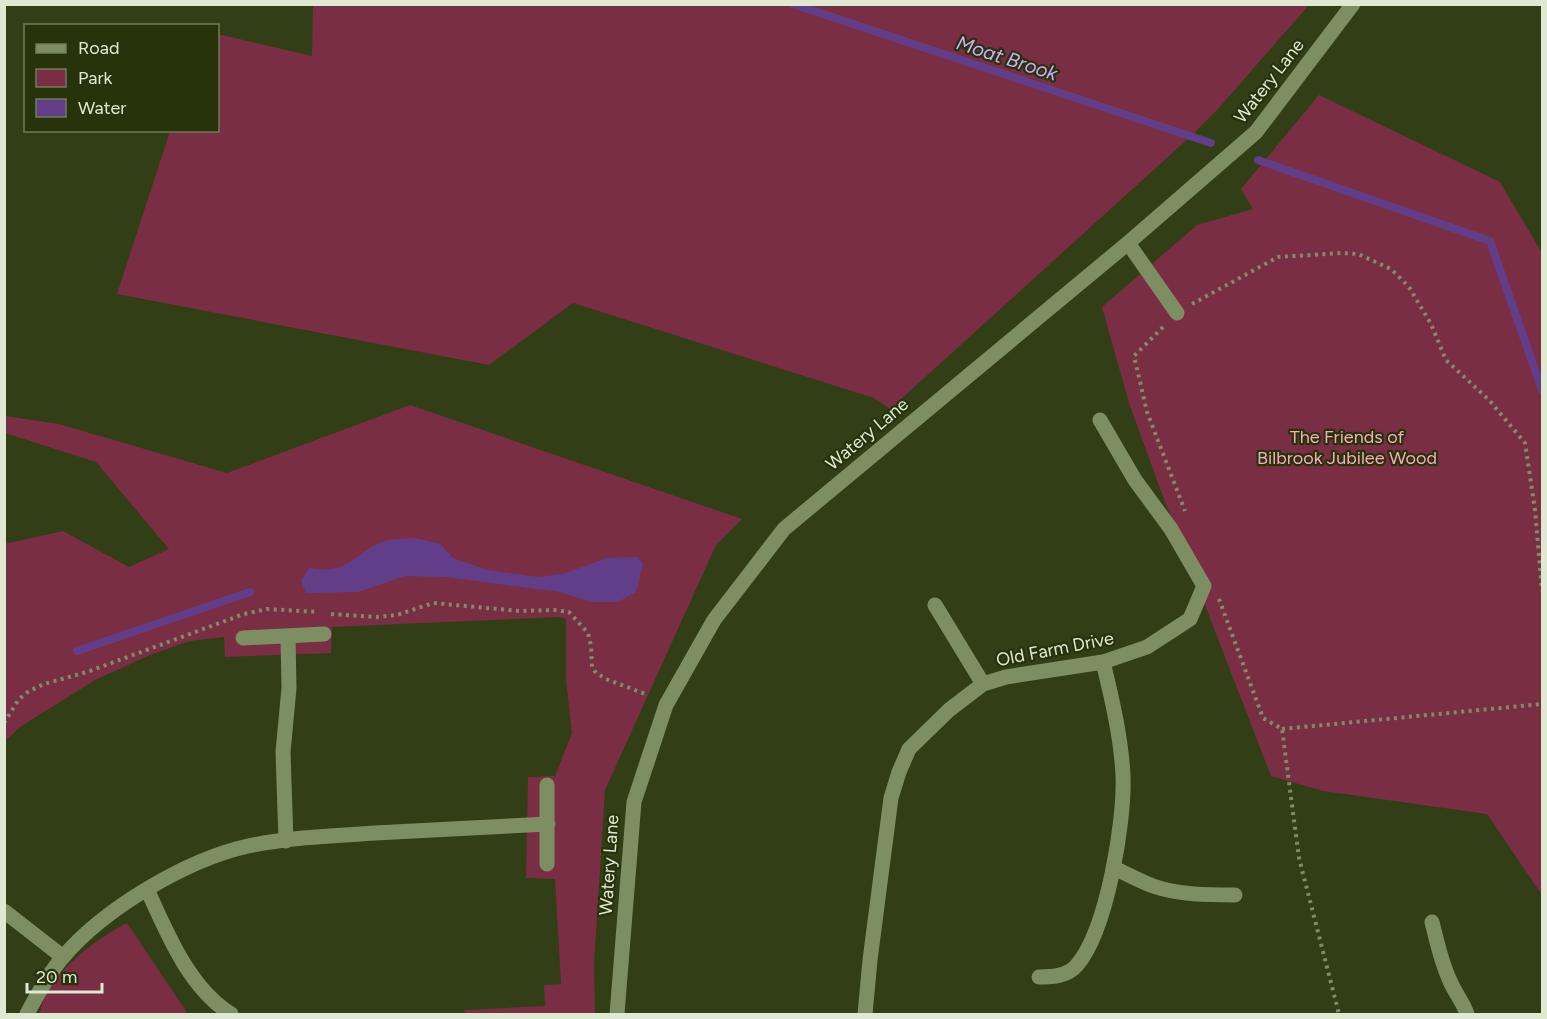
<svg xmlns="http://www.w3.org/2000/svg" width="1547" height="1019" font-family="Figtree,sans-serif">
<rect width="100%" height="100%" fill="#313e16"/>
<path fill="#7a2e44" d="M 313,5 L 313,4 L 1309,5 L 1218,109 L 1191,136 L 890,409 L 874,398 L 573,303 L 489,365 L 117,294 L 170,131 L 218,130 L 218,34 L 312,56 Z
M 1319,95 L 1500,182 L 1542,253 L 1542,895 L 1487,814 L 1323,791 L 1271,776 L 1162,494 L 1129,403 L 1102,307 L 1197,225 L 1253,209 L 1241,189 Z
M 410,405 L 742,519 L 716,545 L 605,790 L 594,964 L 595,1014 L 465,1014 L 464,1010 L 545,1006 L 544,985 L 561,984 L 555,879 L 526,878 L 528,777 L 555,776 L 572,733 L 566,680 L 566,619 L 559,617 L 332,627 L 331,653 L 225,657 L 224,637 L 190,641 L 150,655 L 95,680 L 20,727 L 5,741 L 4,544 L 63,531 L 129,567 L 169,549 L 96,462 L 5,433 L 5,416 L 59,424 L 227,473 Z
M 127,923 L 188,1014 L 39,1014 C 42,1006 44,996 49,988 C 67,962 99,937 127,923 Z"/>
<path fill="#633e88" d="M 415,538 L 440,544 L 453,558 L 487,570 L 538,577 L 563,574 L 607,558 L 638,557 L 643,564 L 636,592 L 618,602 L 591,602 L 560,592 L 446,577 L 405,576 L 358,592 L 306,593 L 301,581 L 309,568 C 351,574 349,557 382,542 C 391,538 405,539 415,538 Z"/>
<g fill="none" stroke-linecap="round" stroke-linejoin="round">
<path stroke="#633e88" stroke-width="8" d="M 793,4 L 1211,143
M 1258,160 L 1490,241 L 1542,390
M 77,651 L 250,592"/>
<path stroke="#808b6b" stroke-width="4" stroke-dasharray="3 4.5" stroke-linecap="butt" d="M 1192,304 L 1278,257 L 1342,253 L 1358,254 L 1391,269 L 1409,287 L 1431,324 L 1446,360 L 1490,401 L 1525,443 L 1535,510 L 1542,591
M 1163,327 L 1134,356 L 1147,412 L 1185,511
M 1219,599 L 1263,718 L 1282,729 L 1299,858 L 1339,1014
M 331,614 L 377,617 L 397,615 L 433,603 L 520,611 L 554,610 L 569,612 L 588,633 L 591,646 L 592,667 L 596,673 L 606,679 L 648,695
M 4,723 L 19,699 L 29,691 L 44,684 L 87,672 L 244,614 L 267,609 L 318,612
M 1282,729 L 1542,704"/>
<path stroke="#7e8e63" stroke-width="15" d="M 1128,243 L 1177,313
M 935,605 L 983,684
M 243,638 L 324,634
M 286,841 L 283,752 L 289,688 L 288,636
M 547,864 L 547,785
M 1114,868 C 1127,874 1140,881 1153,886 C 1179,895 1208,895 1235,895
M 147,889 C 167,933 189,988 231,1014
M 4,911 L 63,957
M 1432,922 C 1437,942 1441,962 1450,981 C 1455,993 1463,1002 1467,1014
M 1039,977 C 1053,977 1068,976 1077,965 C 1107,930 1125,821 1123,775 C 1121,737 1112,699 1103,662
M 27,1014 C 37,995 49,973 63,957 C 105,908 186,860 248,846 C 290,837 333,836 375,833 C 433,830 490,827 548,824
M 617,1014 L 634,802 L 666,705 L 714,620 L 784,529 L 1128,243 L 1256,132 L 1353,4
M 865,1014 L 870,960 L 891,798 L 899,772 L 909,749 L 949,710 L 983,684 L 1006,677 L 1103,662 L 1147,647 L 1190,619 L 1204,586 L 1171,529 L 1135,480 L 1100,420"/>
</g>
<g text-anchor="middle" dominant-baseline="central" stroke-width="4.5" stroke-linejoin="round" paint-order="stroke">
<g font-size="18" fill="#dfe9d2" stroke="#27330b">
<text transform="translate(1269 81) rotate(-52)">Watery Lane</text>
<text transform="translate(867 434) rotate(-40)">Watery Lane</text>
<text transform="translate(1055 649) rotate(-11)">Old Farm Drive</text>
<text transform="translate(609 865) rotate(-86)">Watery Lane</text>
</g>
<g font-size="18" fill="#f7abbc" stroke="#27330b">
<text x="1347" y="437">The Friends of<tspan x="1347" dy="21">Bilbrook Jubilee Wood</tspan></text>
</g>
<g font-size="20" font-style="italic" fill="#d0a9fd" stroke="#27330b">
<text transform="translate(1007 58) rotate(18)">Moat Brook</text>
</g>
</g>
<rect width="1547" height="1019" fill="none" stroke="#dfe9d2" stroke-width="12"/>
<rect x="24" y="24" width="195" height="108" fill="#27330b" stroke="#717c5b" stroke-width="1.5"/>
<rect x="36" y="44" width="30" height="9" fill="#7e8e63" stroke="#717c5b" stroke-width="1.5"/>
<text x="78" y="54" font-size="18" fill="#dfe9d2">Road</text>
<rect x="36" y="69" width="30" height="18" fill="#7a2e44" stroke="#717c5b" stroke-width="1.5"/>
<text x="78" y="84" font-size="18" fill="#dfe9d2">Park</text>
<rect x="36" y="99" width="30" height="18" fill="#633e88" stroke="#717c5b" stroke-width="1.5"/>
<text x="78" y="114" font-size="18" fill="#dfe9d2">Water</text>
<path d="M27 983v9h75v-9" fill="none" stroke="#dfe9d2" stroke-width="3"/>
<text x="36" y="983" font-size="18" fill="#dfe9d2" stroke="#27330b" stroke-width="4.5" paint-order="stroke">20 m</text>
</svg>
